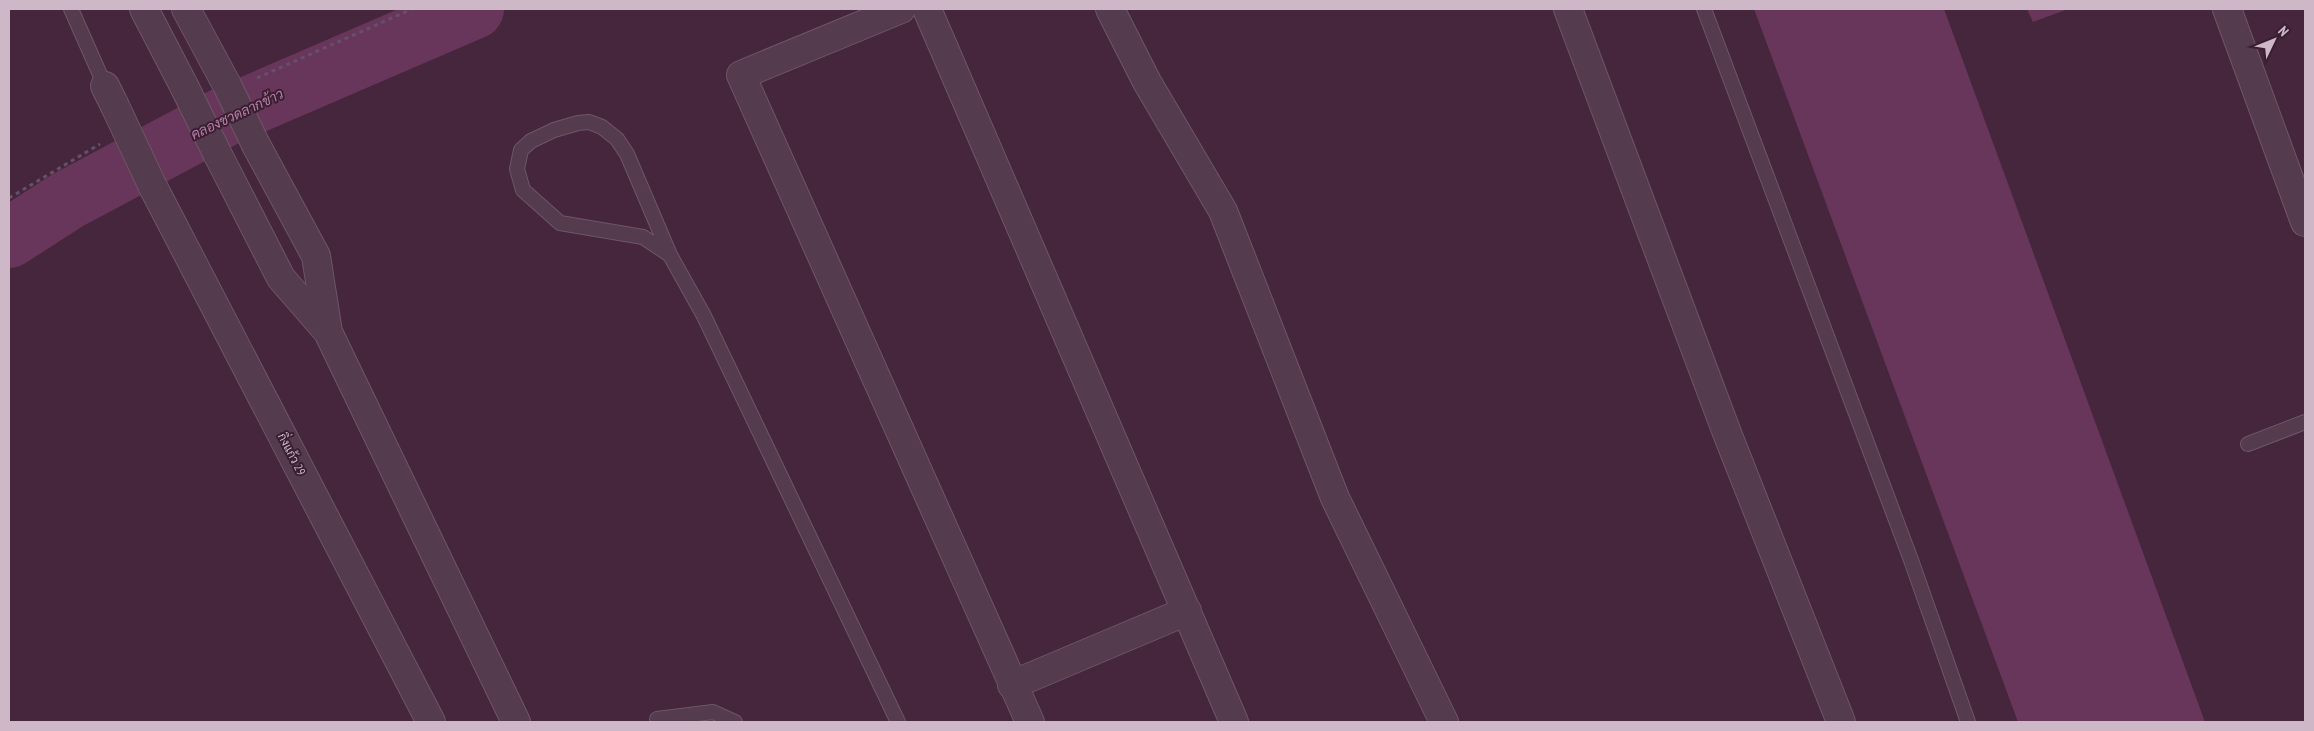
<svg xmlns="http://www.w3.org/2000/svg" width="2314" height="731" font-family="'PT Sans Narrow',Sarabun,sans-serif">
<rect width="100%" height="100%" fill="#45263d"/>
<path fill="#68365a" d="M 1754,9 L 1944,9 L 2205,722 L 2018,722 Z
M 2027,9 L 2068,9 L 2033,22 Z"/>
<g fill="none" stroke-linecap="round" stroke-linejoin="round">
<path stroke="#68365a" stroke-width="60" d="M 9,238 L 68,200 L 226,116 L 474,9"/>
<g stroke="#6f5667" stroke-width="16">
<path id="lane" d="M 71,9 L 105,86
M 1704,9 L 1911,560 L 1968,722
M 670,255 L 643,237 L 560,223 L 523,190 L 517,169 L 521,150 L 531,141 L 554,130 L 578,123 L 589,122 L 602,127 L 617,139 L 627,154 L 670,255 L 704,316 L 898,722
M 2248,444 L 2305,422
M 657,719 L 713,712 L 735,722"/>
</g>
<g stroke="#6f5667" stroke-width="30">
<path id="street" d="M 144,9 L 184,86
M 186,9 L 227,85
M 901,9 L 741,75 L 1030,722
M 927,9 L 1234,722
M 1110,9 L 1147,82 L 1223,211 L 1335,498 L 1444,722
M 1568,9 L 1727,433 L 1841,722
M 2227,9 L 2305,222
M 105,86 L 114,104
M 256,145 L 316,256 L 328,332
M 217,153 L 281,278 L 328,332 L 516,722
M 152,185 L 431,722
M 1012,685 L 1187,611"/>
</g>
<path stroke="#65506a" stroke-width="3" stroke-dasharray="4 4" stroke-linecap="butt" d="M 257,78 L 412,9
M 9,198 L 100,144"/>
<use href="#lane" stroke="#543b4d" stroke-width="14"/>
<use href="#street" stroke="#543b4d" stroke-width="28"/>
<g stroke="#6f5667" stroke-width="30" stroke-linecap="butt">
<path id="street-bridge" d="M 227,85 L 256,145
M 184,86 L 217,153
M 114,104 L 152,185"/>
</g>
<use href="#street-bridge" stroke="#543b4d" stroke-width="28"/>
</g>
<g text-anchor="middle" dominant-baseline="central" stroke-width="4" stroke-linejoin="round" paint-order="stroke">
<g font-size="12" fill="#ceb8c7" stroke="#3a1f32">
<text transform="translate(292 454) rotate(63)">กิ่งแก้ว 29</text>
</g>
<g font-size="14" font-style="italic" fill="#b67ea7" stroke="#3a1f32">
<text transform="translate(237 114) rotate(-25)">คลองชวดลากข้าว</text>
</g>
</g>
<rect width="2314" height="731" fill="none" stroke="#ceb8c7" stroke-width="20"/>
<g transform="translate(2274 40) rotate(47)" stroke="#3a1f32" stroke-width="4" paint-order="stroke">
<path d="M0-4L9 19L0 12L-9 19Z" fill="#ceb8c7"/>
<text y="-8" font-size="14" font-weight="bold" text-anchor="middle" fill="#ceb8c7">N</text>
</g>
</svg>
